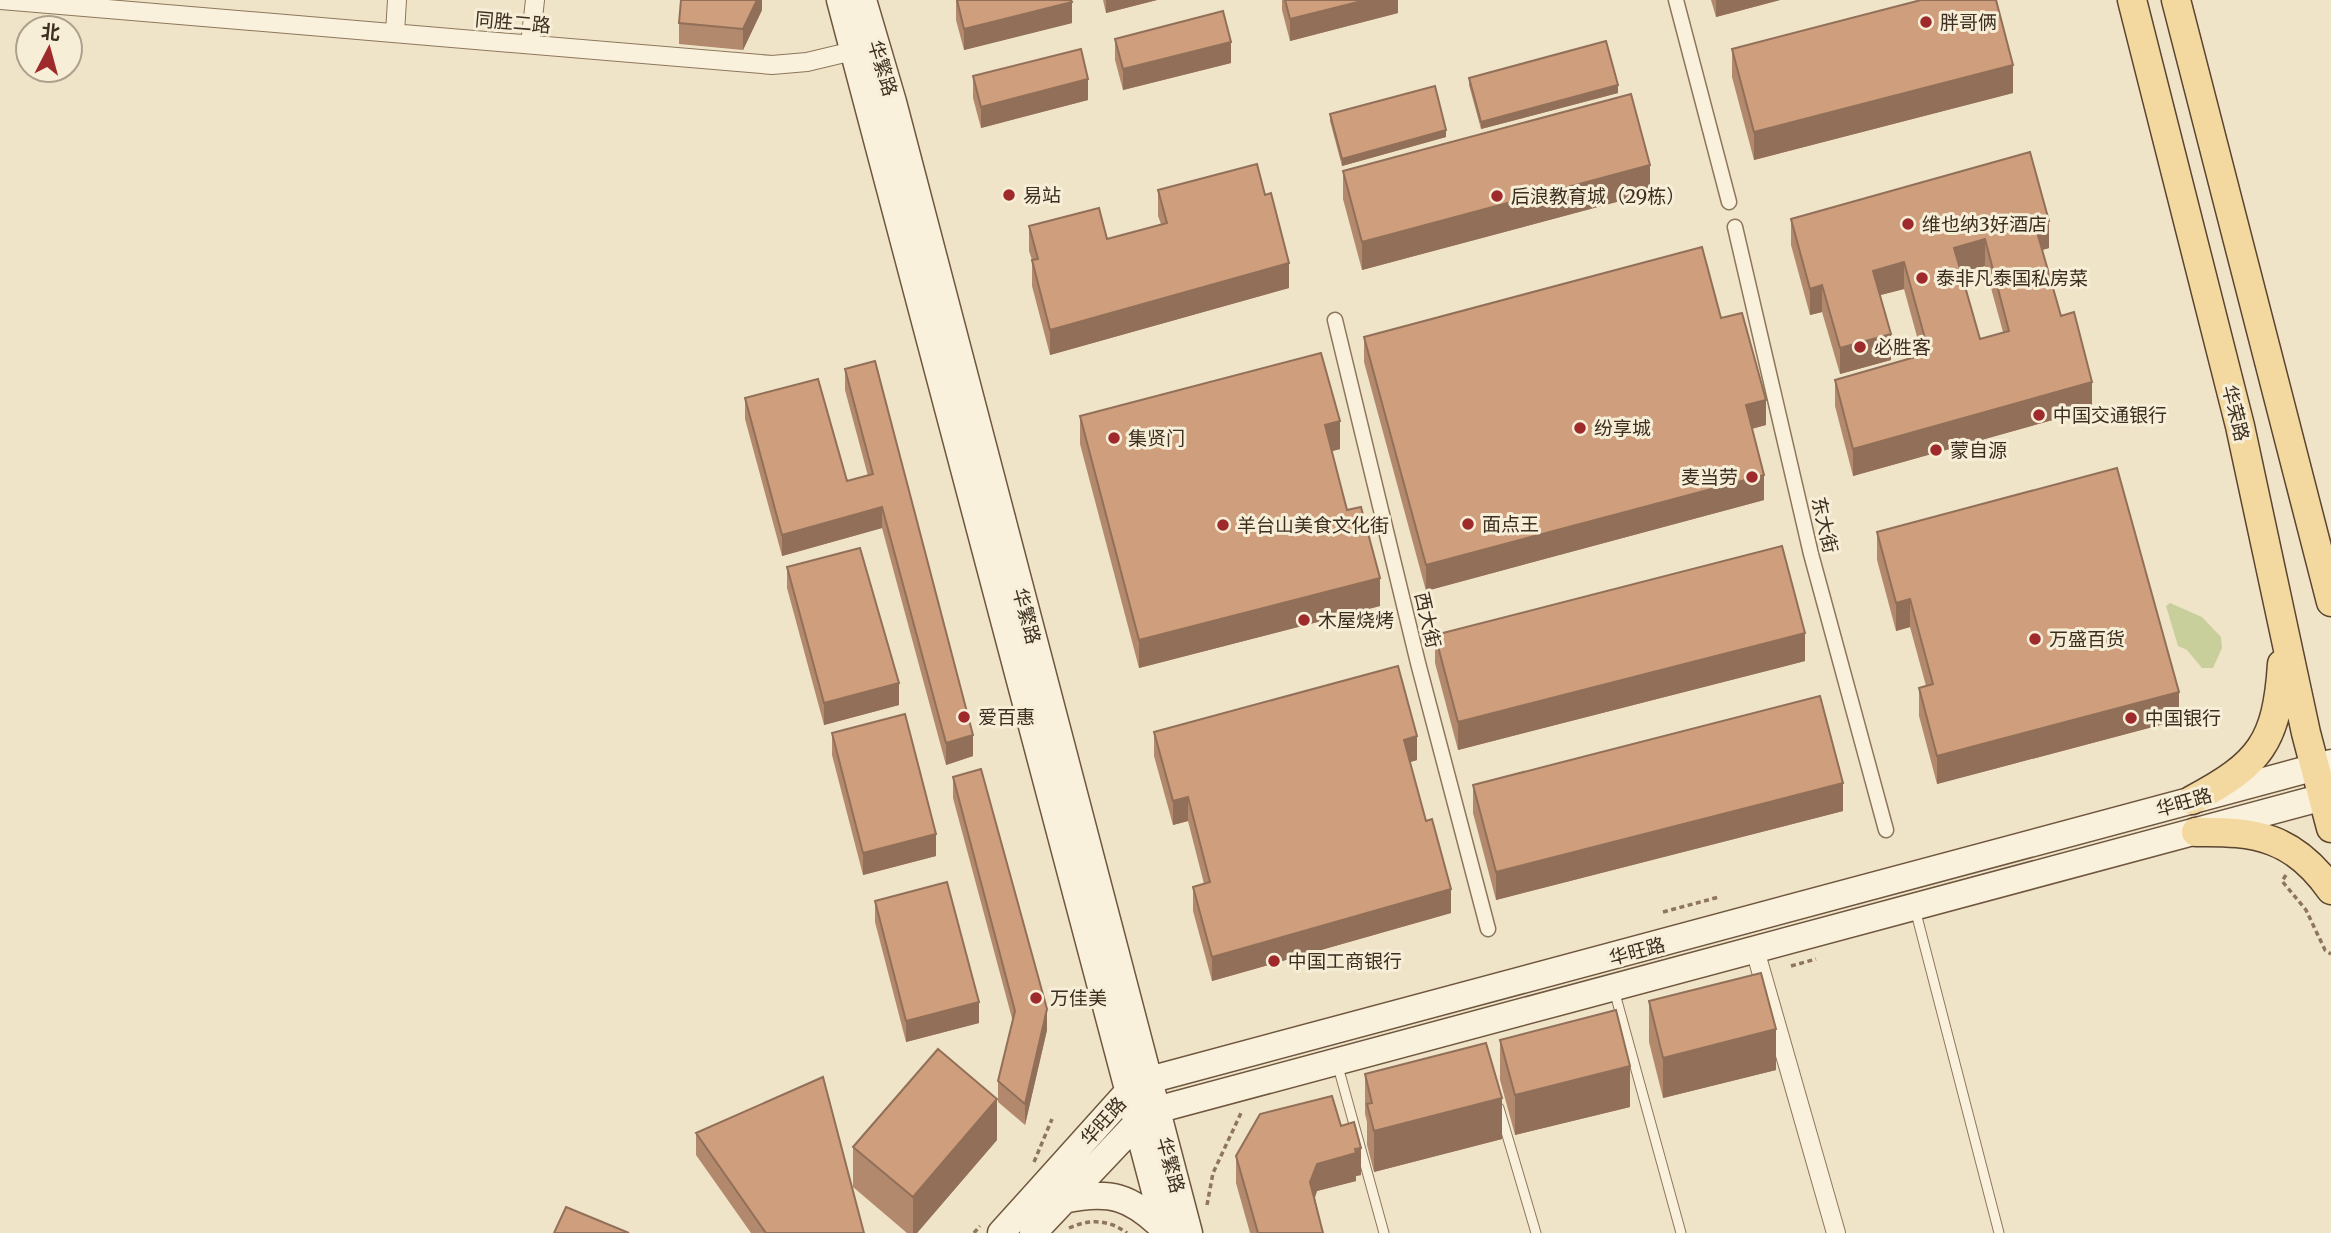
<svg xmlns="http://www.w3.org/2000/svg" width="2331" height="1233" font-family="Merriweather,'Noto Sans SC',serif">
<rect width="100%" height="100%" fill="#f0e4c8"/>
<path fill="#c9cf9b" d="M 2170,603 L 2202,617 L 2221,637 L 2222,648 L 2213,668 L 2202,668 L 2187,650 L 2178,646 L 2166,606 Z"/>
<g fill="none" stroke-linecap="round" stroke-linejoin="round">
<g stroke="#8d765c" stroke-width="11">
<path id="service" d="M 1915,909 L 1999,1233
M 1614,990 L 1681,1233
M 1337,1063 L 1384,1233
M 1499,1108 L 1536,1233"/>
</g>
<g stroke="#8d765c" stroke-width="17">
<path id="pedestrian" d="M 1676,0 L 1729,202
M 1735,227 L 1811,554 L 1886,830
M 1335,320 L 1418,663 L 1488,929"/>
</g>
<g stroke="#8d765c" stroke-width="20">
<path id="minor" d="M 1,0 L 772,65 L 807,62 L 853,51
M 395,33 L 397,0
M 530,44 L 535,0
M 1755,950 L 1836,1233"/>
</g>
<g stroke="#6f573f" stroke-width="29">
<path id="secondary" d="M 840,0 L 1166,1233
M 863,0 L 893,102 L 1189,1233
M 1063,1200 C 1110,1190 1131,1196 1165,1230
M 1001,1233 L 1127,1093 L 1149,1080 L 2331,763
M 1033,1233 L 1136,1124 L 1156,1110 L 2331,795"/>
</g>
<g stroke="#5b4430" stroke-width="31">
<path id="primary" d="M 2132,0 L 2240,426 L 2306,733 L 2331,828
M 2176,0 L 2331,602
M 2192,800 C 2260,764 2277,742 2282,664
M 2196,832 C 2256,831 2294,837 2331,890"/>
</g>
<path stroke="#8d765c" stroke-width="3.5" stroke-dasharray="5 3.5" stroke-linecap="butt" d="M 2286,875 L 2282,881 L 2306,910 L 2325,950 L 2331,954
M 1663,912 L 1719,897
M 1791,966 L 1816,959
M 1034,1162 L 1052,1119
M 1207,1205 L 1213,1173 L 1241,1113
M 1069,1228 C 1089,1219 1108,1219 1127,1233
M 974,1233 L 980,1226"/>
<use href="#service" stroke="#faf1dc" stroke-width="9"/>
<use href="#pedestrian" stroke="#faf1dc" stroke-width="14"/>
<use href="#minor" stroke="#faf1dc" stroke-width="18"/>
<use href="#secondary" stroke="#faf1dc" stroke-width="26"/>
<use href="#primary" stroke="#f3d9a0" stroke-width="28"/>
</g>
<path fill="#b2896c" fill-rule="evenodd" d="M 762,0 L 762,10 L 743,50 L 679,44 L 679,23 Z
M 956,0 L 1072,23 L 964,50 L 956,20 Z
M 1103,0 L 1157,0 L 1106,13 Z
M 1282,0 L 1398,0 L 1398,13 L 1290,41 L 1282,10 Z
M 1711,0 L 1780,0 L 1716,17 Z
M 1115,39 L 1231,63 L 1123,90 L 1115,60 Z
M 1732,49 L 2013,93 L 1754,160 L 1732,77 Z
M 973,76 L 1088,100 L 981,128 L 973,98 Z
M 1469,78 L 1618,93 L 1481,129 L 1469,85 Z
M 1330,114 L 1446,137 L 1342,166 L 1330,121 Z
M 1343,171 L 1650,193 L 1362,270 L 1343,199 Z
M 1158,190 L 1289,288 L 1050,355 L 1032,286 L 1032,260 L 1029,251 L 1029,226 L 1107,239 L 1161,224 L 1158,216 Z
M 1791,219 L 2049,248 L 2042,250 L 2061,316 L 2092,409 L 1853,476 L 1835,406 L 1835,380 L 1922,355 L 1904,289 L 1880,295 L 1891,360 L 1840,374 L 1822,312 L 1810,315 L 1791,245 ZM 1985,266 L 2003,332 L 1980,339 L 1961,272 Z
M 1721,318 L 1766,425 L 1752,429 L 1764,500 L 1426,591 L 1364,362 L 1364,337 Z
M 845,369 L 973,756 L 946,765 L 882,528 L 782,556 L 745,419 L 745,398 L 847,481 L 868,476 L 845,390 Z
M 1080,416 L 1340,449 L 1332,451 L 1347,510 L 1380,606 L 1139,668 L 1080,444 Z
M 1877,532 L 2179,720 L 1937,784 L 1919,716 L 1919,688 L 1926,686 L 1910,627 L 1896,631 L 1877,560 Z
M 787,567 L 899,705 L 824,725 L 787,588 Z
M 1435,635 L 1805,661 L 1458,750 L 1435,663 Z
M 1154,732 L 1417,760 L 1410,762 L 1451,913 L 1212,981 L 1193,911 L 1193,887 L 1204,884 L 1188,821 L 1173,825 L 1154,756 Z
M 832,733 L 936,856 L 863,875 L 832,755 Z
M 953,777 L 1047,1030 L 1025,1125 L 998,1102 L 998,1081 L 1013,1022 L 953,798 Z
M 1473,785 L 1843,811 L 1496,900 L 1473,813 Z
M 875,901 L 979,1023 L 906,1042 L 875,922 Z
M 1649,1001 L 1776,1070 L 1663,1098 L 1649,1042 Z
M 1500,1040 L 1630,1107 L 1515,1135 L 1500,1080 Z
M 1365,1074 L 1502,1139 L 1374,1172 L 1367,1145 L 1367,1122 L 1365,1114 Z
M 696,1133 L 864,1233 L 751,1233 L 696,1155 Z
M 997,1140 L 917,1233 L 907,1233 L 853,1187 L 853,1147 Z
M 1236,1156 L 1361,1175 L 1356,1176 L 1356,1181 L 1317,1191 L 1315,1198 L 1323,1233 L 1250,1233 L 1236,1183 Z"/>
<path fill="#916f58" d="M 757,0 L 762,0 L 762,10 L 743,50 L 743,29 Z
M 1106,0 L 1157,0 L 1106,13 Z
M 1366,0 L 1398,0 L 1398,13 L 1290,41 L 1290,19 Z
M 1716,0 L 1780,0 L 1716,17 Z
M 1072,2 L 1072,23 L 964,50 L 964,29 Z
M 1231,42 L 1231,63 L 1123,90 L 1123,69 Z
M 2013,65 L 2013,93 L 1754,160 L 1754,132 Z
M 1088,79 L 1088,100 L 981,128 L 981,107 Z
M 1618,85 L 1618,93 L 1481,129 L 1481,122 Z
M 1446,130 L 1446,137 L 1342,166 L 1342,159 Z
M 1650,165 L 1650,193 L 1362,270 L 1362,242 Z
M 2049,221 L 2049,248 L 2035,252 L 2035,225 Z
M 1985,239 L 1985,266 L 1954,274 L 1954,248 Z
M 1904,262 L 1904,289 L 1873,297 L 1873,271 Z
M 1289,263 L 1289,288 L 1050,355 L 1050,330 Z
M 1822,285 L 1822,312 L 1810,315 L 1810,289 Z
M 1891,334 L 1891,360 L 1840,374 L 1840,348 Z
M 2092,382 L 2092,409 L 1853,476 L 1853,449 Z
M 1766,400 L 1766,425 L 1746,430 L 1746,405 Z
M 1340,421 L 1340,449 L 1325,453 L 1325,425 Z
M 1764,475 L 1764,500 L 1426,591 L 1426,565 Z
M 882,507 L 882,528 L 782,556 L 782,535 Z
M 1380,578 L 1380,606 L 1139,668 L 1139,640 Z
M 1910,599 L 1910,627 L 1896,631 L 1896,603 Z
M 1805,633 L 1805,661 L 1458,750 L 1458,722 Z
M 899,683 L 899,705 L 824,725 L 824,703 Z
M 2179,692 L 2179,720 L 1937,784 L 1937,756 Z
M 973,735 L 973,756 L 946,765 L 946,743 Z
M 1417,736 L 1417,760 L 1404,764 L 1404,740 Z
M 1843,783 L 1843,811 L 1496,900 L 1496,872 Z
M 1188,797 L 1188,821 L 1173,825 L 1173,801 Z
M 936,834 L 936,856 L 863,875 L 863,853 Z
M 1451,889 L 1451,913 L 1212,981 L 1212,957 Z
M 979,1002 L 979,1023 L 906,1042 L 906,1021 Z
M 1047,1009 L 1047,1030 L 1025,1125 L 1025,1104 Z
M 1776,1029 L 1776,1070 L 1663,1098 L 1663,1058 Z
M 1630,1066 L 1630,1107 L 1515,1135 L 1515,1095 Z
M 1502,1098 L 1502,1139 L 1374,1172 L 1374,1131 Z
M 997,1099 L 997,1140 L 917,1233 L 913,1233 L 913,1197 Z
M 1361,1148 L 1361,1175 L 1356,1176 L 1356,1181 L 1317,1191 L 1310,1209 L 1310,1182 L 1317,1164 Z"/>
<path fill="#cf9f7d" stroke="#916f58" stroke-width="2" fill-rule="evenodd" d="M 681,0 L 757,0 L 743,29 L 679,23 Z
M 957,0 L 1071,0 L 1072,2 L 964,29 Z
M 1285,0 L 1366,0 L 1290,19 Z
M 1921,0 L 1996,0 L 2013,65 L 1754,132 L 1732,49 Z
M 1223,11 L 1231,42 L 1123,69 L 1115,39 Z
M 1606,41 L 1618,85 L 1481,122 L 1469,78 Z
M 1081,49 L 1088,79 L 981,107 L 973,76 Z
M 1435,86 L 1446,130 L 1342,159 L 1330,114 Z
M 1631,94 L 1650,165 L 1362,242 L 1343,171 Z
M 2030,152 L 2049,221 L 2035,225 L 2061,316 L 2074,312 L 2092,382 L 1853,449 L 1835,380 L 1929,353 L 1904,262 L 1873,271 L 1891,334 L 1840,348 L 1822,285 L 1810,289 L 1791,219 ZM 1985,239 L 2009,331 L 1980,339 L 1954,248 Z
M 1257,164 L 1265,195 L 1271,193 L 1289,263 L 1050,330 L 1032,260 L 1038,259 L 1029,226 L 1099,208 L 1107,239 L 1167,223 L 1158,190 Z
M 1702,247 L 1721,318 L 1742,313 L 1766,400 L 1746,405 L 1764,475 L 1426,565 L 1364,337 Z
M 1321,353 L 1340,421 L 1325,425 L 1347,510 L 1361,507 L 1380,578 L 1139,640 L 1080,416 Z
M 875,361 L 973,735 L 946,743 L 882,507 L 782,535 L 745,398 L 818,379 L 847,481 L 873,474 L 845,369 Z
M 2117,468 L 2179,692 L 1937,756 L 1919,688 L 1933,684 L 1910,599 L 1896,603 L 1877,532 Z
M 1782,546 L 1805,633 L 1458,722 L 1435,635 Z
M 860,548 L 899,683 L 824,703 L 787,567 Z
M 1398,666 L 1417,736 L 1404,740 L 1426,821 L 1432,819 L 1451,889 L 1212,957 L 1193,887 L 1210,882 L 1188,797 L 1173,801 L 1154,732 Z
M 1820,696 L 1843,783 L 1496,872 L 1473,785 Z
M 905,714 L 936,834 L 863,853 L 832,733 Z
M 981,769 L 1047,1009 L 1025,1104 L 998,1081 L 1015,1011 L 953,777 Z
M 947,882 L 979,1002 L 906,1021 L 875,901 Z
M 1761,973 L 1776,1029 L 1663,1058 L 1649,1001 Z
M 1616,1010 L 1630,1066 L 1515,1095 L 1500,1040 Z
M 1486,1043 L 1502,1098 L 1374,1131 L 1367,1104 L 1372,1103 L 1365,1074 Z
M 938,1049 L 997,1099 L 913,1197 L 853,1147 Z
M 823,1077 L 864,1233 L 766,1233 L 696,1133 Z
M 1332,1096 L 1341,1126 L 1354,1122 L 1361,1148 L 1355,1149 L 1356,1153 L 1317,1164 L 1310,1182 L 1323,1233 L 1258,1233 L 1236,1156 L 1260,1114 Z
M 566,1207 L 629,1233 L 554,1233 Z"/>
<g fill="#9e2a2b" stroke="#f7eed8" stroke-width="2.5">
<circle cx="1926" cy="22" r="7"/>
<circle cx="1009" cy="195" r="7"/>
<circle cx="1497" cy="196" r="7"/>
<circle cx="1908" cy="224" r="7"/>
<circle cx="1922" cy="278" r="7"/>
<circle cx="1860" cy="347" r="7"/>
<circle cx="2039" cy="415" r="7"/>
<circle cx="1580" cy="428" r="7"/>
<circle cx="1114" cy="438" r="7"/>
<circle cx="1936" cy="450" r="7"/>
<circle cx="1752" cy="477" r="7"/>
<circle cx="1468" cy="524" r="7"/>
<circle cx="1223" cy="525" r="7"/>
<circle cx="1304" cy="620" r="7"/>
<circle cx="2035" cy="639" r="7"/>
<circle cx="964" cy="717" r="7"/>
<circle cx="2131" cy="718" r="7"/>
<circle cx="1274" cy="961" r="7"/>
<circle cx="1036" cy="998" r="7"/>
</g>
<g text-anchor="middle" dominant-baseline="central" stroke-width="6" stroke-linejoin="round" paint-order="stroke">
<g font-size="19" fill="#3d2e20" stroke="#f7eed8">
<text transform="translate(513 22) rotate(5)">同胜二路</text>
<text transform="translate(883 68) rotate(73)">华繁路</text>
<text transform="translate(2236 413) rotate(76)">华荣路</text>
<text transform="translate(1825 525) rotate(77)">东大街</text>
<text transform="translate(1027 616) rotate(75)">华繁路</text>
<text transform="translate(1428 620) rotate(77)">西大街</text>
<text transform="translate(2184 802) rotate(-16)">华旺路</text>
<text transform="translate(1637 951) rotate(-15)">华旺路</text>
<text transform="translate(1103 1121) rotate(-48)">华旺路</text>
<text transform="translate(1171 1165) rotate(75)">华繁路</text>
</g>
<g font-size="19" fill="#3d2e20" stroke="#f7eed8" text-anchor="start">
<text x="1940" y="22">胖哥俩</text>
<text x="1023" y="195">易站</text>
<text x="1511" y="196">后浪教育城（29栋）</text>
<text x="1922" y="224">维也纳3好酒店</text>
<text x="1936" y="278">泰非凡泰国私房菜</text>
<text x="1874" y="347">必胜客</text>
<text x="2053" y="415">中国交通银行</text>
<text x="1594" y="428">纷享城</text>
<text x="1128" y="438">集贤门</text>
<text x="1950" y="450">蒙自源</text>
<text x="1738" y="477" text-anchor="end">麦当劳</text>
<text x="1482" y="524">面点王</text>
<text x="1237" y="525">羊台山美食文化街</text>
<text x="1318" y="620">木屋烧烤</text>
<text x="2049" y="639">万盛百货</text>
<text x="978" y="717">爱百惠</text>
<text x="2145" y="718">中国银行</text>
<text x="1288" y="961">中国工商银行</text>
<text x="1050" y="998">万佳美</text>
</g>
</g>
<g transform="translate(49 49) rotate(6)"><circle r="33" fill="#f7eed8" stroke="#ada18e" stroke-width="2"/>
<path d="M0-5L12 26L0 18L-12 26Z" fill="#9e2a2b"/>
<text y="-10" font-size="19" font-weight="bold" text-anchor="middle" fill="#3d2e20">北</text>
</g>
</svg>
